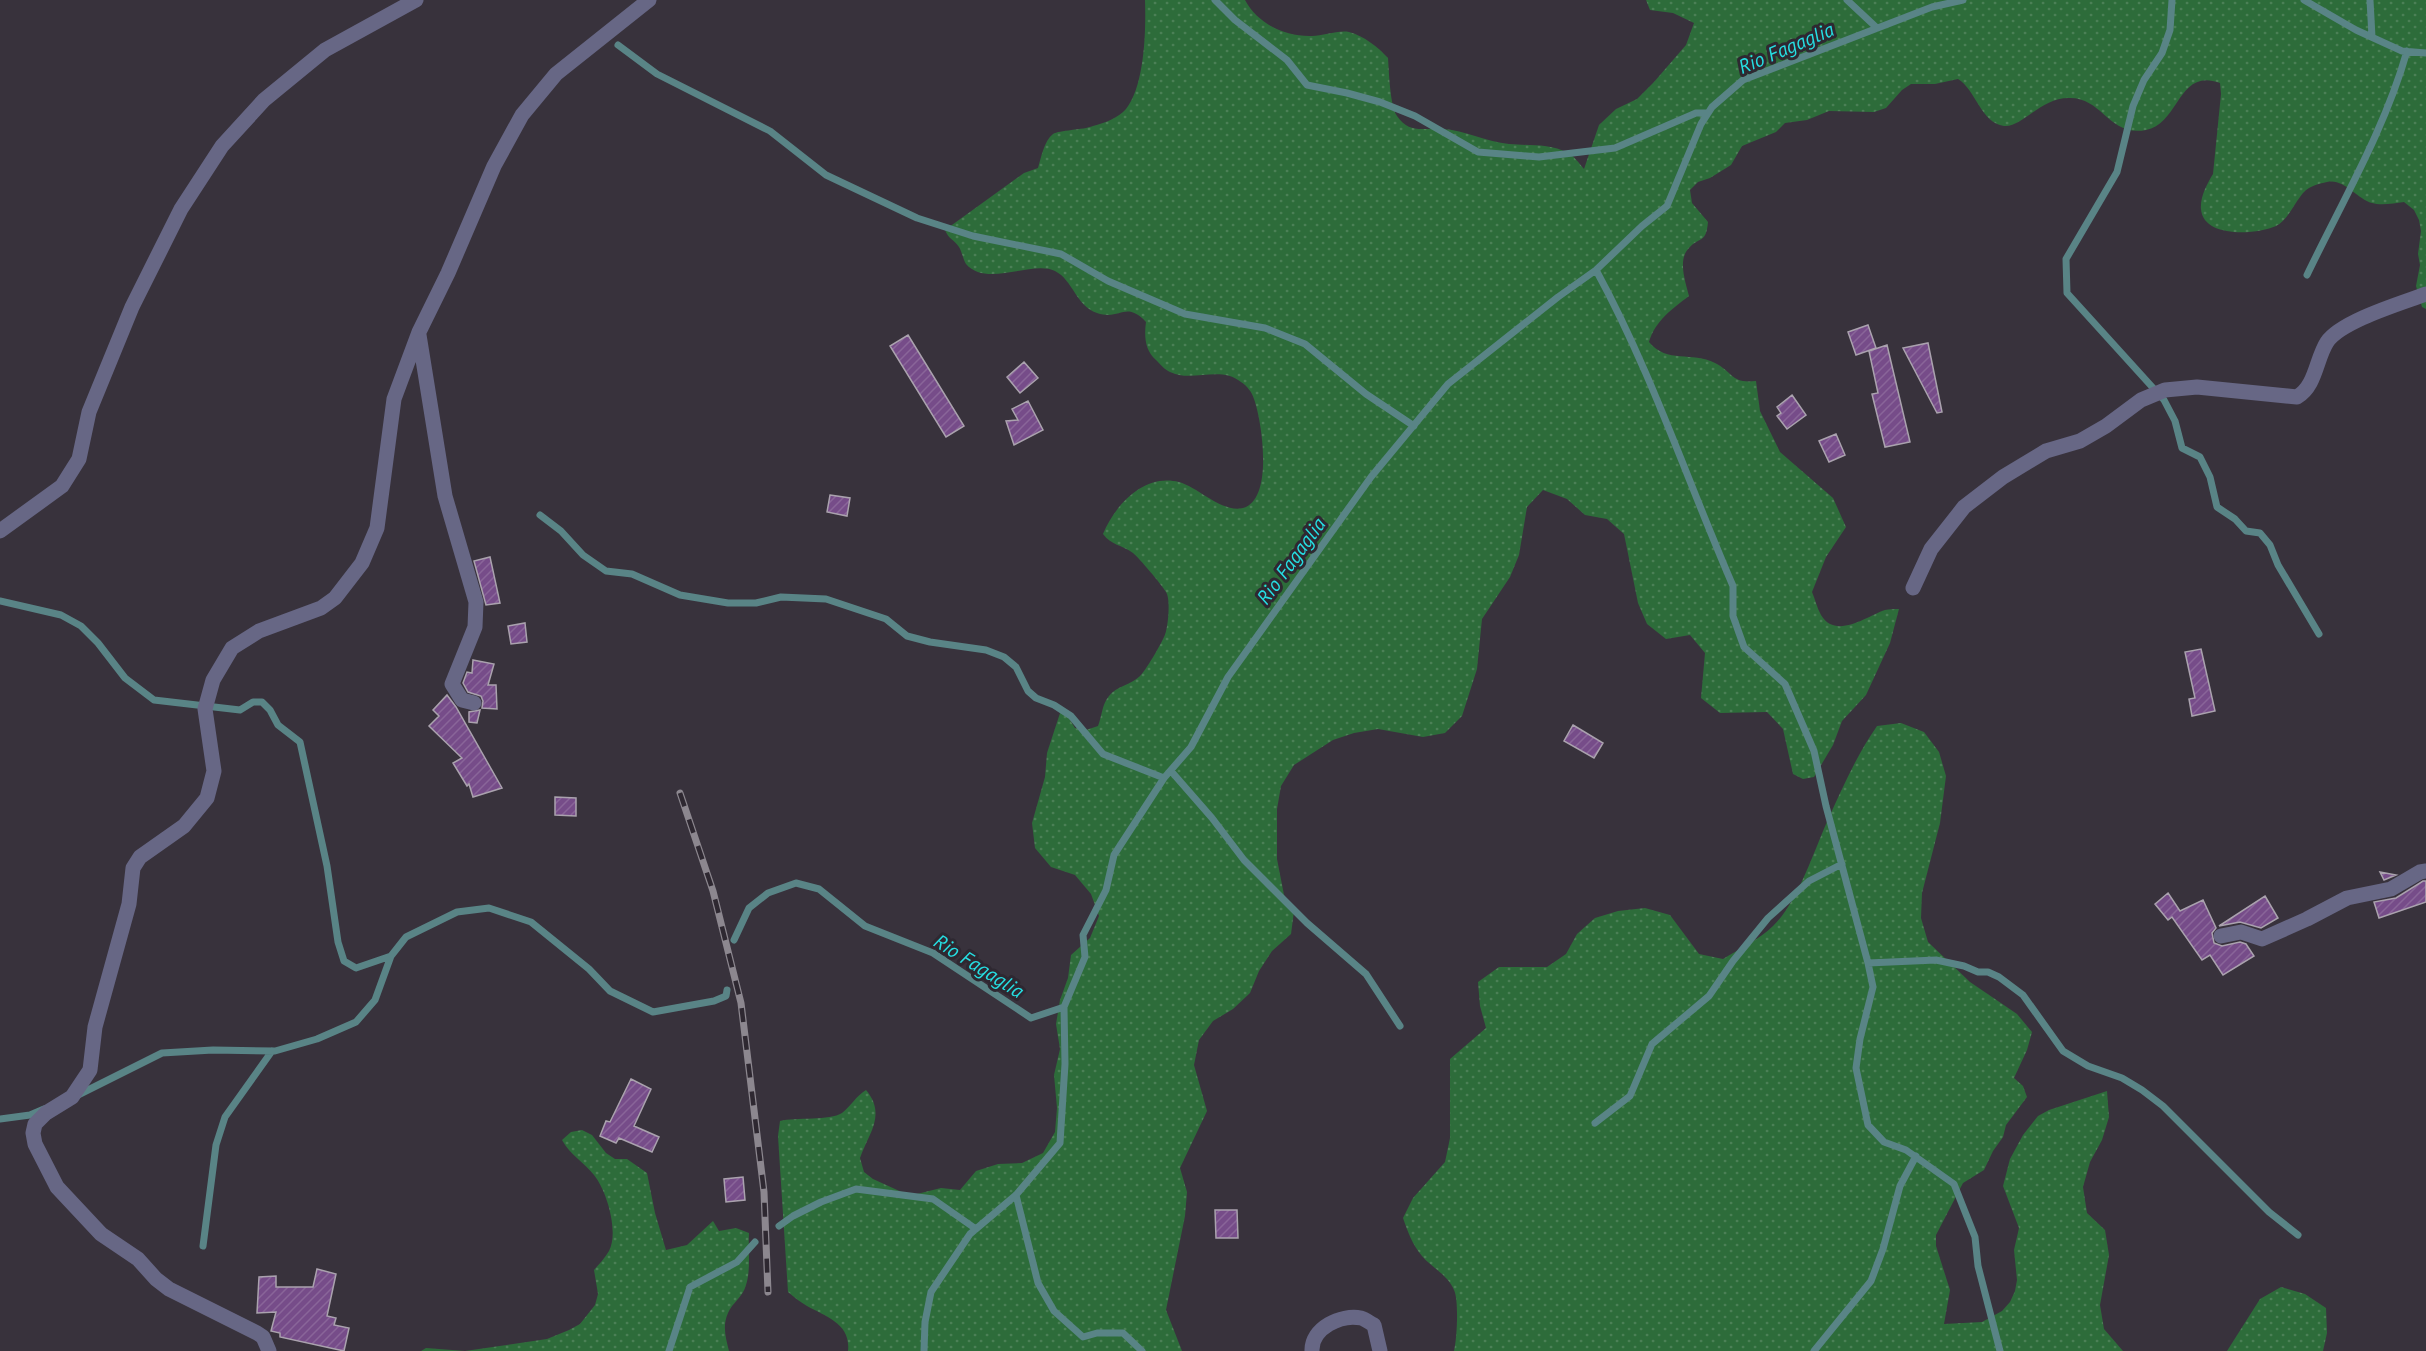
<svg xmlns="http://www.w3.org/2000/svg" width="2426" height="1351" font-family="'PT Sans',sans-serif">
<defs>
<pattern id="grass-dots" width="8" height="8" patternUnits="userSpaceOnUse" patternTransform="scale(1.5)"><rect width="8" height="8" fill="#2d6c3a"/><path d="M2 2h.1M6 6h.1" fill="none" stroke="#4b8056" stroke-width="1.8" stroke-linecap="round"/></pattern>
<pattern id="building-hatch" width="6" height="6" patternUnits="userSpaceOnUse" patternTransform="scale(1.5)"><rect width="6" height="6" fill="#764c89"/><path d="M-1 1l2-2M0 6l6-6M5 7l2-2" fill="none" stroke="#896599"/></pattern>
</defs>
<rect width="100%" height="100%" fill="#38323c"/>
<path fill="url(#grass-dots)" d="M 1145,0 L 1245,0 C 1258,24 1285,37 1312,36 C 1323,36 1338,30 1349,32 C 1364,36 1378,47 1388,58 C 1389,72 1390,106 1397,116 C 1410,135 1424,127 1442,129 C 1465,130 1487,142 1509,144 C 1529,146 1549,143 1568,153 C 1574,156 1579,163 1584,169 L 1599,125 L 1616,109 L 1637,99 L 1654,82 L 1686,45 L 1694,23 L 1673,13 L 1650,10 L 1646,0 L 2426,0 L 2426,309 L 2422,307 L 2416,286 L 2420,265 L 2418,254 L 2421,231 L 2419,220 L 2414,210 L 2404,202 C 2394,203 2382,206 2372,203 C 2357,199 2344,178 2327,182 C 2322,183 2314,185 2309,188 C 2297,195 2291,218 2276,226 C 2256,235 2203,238 2201,209 C 2200,197 2207,184 2213,174 L 2221,94 L 2220,83 C 2178,67 2180,123 2146,130 C 2109,137 2103,98 2070,98 C 2041,97 2022,128 2004,126 C 1981,123 1976,90 1958,79 L 1935,84 L 1911,84 L 1902,90 L 1886,108 L 1874,112 L 1829,111 L 1807,120 L 1785,123 L 1776,132 L 1742,146 L 1731,165 L 1710,178 L 1698,182 L 1690,190 L 1692,203 L 1708,222 C 1706,244 1700,236 1689,248 C 1677,260 1686,283 1689,296 C 1672,309 1655,321 1649,342 C 1667,364 1692,351 1715,363 C 1733,372 1731,384 1756,381 L 1760,411 L 1780,452 L 1833,498 L 1846,527 L 1826,557 L 1812,592 C 1815,599 1817,608 1821,615 C 1836,640 1867,616 1885,610 C 1889,609 1894,609 1899,609 L 1890,643 L 1866,695 L 1842,721 L 1833,745 L 1814,777 L 1803,779 L 1793,774 L 1783,729 L 1767,712 L 1720,713 L 1701,698 L 1705,653 L 1690,635 L 1666,639 L 1647,624 L 1638,603 L 1624,534 L 1607,519 L 1585,515 L 1567,499 L 1543,490 L 1527,507 L 1519,555 L 1510,577 L 1482,619 L 1477,669 L 1462,716 L 1445,733 L 1423,737 L 1378,729 L 1354,733 L 1333,740 L 1294,765 L 1281,786 L 1277,809 L 1277,859 L 1284,895 L 1294,911 L 1291,934 L 1272,951 L 1259,971 L 1250,993 L 1233,1009 L 1213,1021 L 1199,1040 L 1194,1065 L 1207,1111 L 1180,1168 L 1187,1192 L 1185,1216 L 1166,1310 L 1182,1351 L 848,1351 C 851,1324 827,1317 807,1306 C 800,1302 794,1297 788,1292 L 778,1136 L 780,1121 C 796,1117 830,1121 842,1113 C 851,1106 856,1096 866,1090 C 887,1115 868,1134 860,1158 L 864,1172 L 873,1179 L 906,1194 L 917,1194 L 941,1188 L 960,1190 L 976,1171 L 998,1164 L 1022,1163 L 1043,1153 L 1055,1132 L 1057,1108 L 1054,1075 L 1060,1049 L 1056,1024 L 1060,1000 L 1068,978 L 1071,955 L 1090,938 L 1099,916 L 1091,894 L 1075,875 L 1051,867 L 1035,848 L 1032,823 L 1045,777 L 1047,753 L 1062,707 L 1075,728 L 1086,730 L 1098,726 C 1102,716 1102,704 1109,696 C 1116,686 1131,685 1140,676 C 1146,670 1160,646 1164,637 C 1168,630 1171,599 1166,592 C 1162,585 1139,558 1133,553 C 1122,545 1111,545 1103,534 C 1115,505 1144,473 1179,482 C 1198,487 1225,516 1246,507 C 1273,495 1262,421 1254,399 C 1252,392 1247,386 1241,382 C 1220,365 1192,383 1170,372 C 1165,370 1160,364 1156,360 C 1145,351 1144,336 1146,322 C 1125,300 1121,321 1097,313 C 1076,306 1073,280 1055,271 C 1032,260 987,288 966,264 C 963,259 962,252 959,247 C 954,239 949,240 945,230 L 1024,173 L 1038,168 C 1041,158 1044,141 1053,134 C 1059,130 1083,130 1093,126 C 1105,123 1118,118 1126,109 C 1145,85 1146,29 1145,0 Z
M 1901,723 L 1924,732 L 1939,752 L 1946,776 L 1940,823 L 1922,893 L 1921,918 L 1928,942 L 1970,982 L 2017,1014 L 2032,1032 L 2027,1050 L 2014,1078 L 2023,1086 L 2027,1097 L 2006,1125 L 2003,1137 L 1993,1151 L 1984,1170 L 1963,1183 L 1936,1235 L 1936,1246 L 1950,1290 L 1944,1324 L 1982,1322 L 2002,1311 L 2010,1302 L 2015,1291 L 2017,1280 L 2014,1250 L 2019,1228 L 2003,1186 L 2010,1159 L 2023,1135 L 2038,1116 L 2049,1110 L 2107,1091 L 2109,1117 L 2102,1140 L 2090,1162 L 2083,1187 L 2087,1213 L 2105,1230 L 2109,1255 L 2100,1305 L 2104,1329 L 2123,1351 L 1454,1351 C 1457,1339 1459,1300 1454,1290 C 1448,1275 1431,1267 1422,1256 C 1412,1244 1408,1232 1403,1218 L 1413,1198 L 1445,1162 L 1450,1138 L 1450,1059 L 1486,1028 L 1480,1006 L 1478,982 L 1499,967 L 1547,967 L 1566,954 L 1577,934 L 1595,918 L 1618,911 L 1645,908 L 1670,915 L 1699,954 L 1723,959 C 1739,949 1760,939 1773,926 C 1797,903 1813,854 1826,824 C 1841,791 1856,756 1877,726 Z
M 582,1130 L 592,1135 L 606,1153 L 615,1159 L 627,1159 L 647,1173 L 655,1213 L 666,1250 L 687,1245 L 713,1221 L 719,1231 L 736,1228 L 749,1233 C 748,1249 751,1270 746,1285 C 743,1297 732,1303 728,1313 C 722,1326 726,1339 729,1351 L 421,1351 L 426,1348 L 465,1351 L 547,1339 L 569,1330 L 580,1324 L 595,1305 L 598,1294 L 594,1270 C 599,1264 605,1258 609,1251 C 619,1232 607,1191 594,1175 C 584,1162 570,1155 562,1140 L 571,1132 Z
M 2281,1287 L 2305,1294 L 2326,1308 L 2327,1333 L 2323,1351 L 2227,1351 L 2260,1299 Z"/>
<g fill="none" stroke-linecap="round" stroke-linejoin="round">
<path stroke="#598486" stroke-width="7" d="M 1215,0 L 1235,20 L 1287,60 L 1307,85 L 1347,93 L 1380,102 L 1415,116 L 1478,152 L 1539,157 L 1615,148 L 1696,113 L 1708,113
M 1847,0 L 1877,28
M 2172,0 L 2170,30 L 2162,53 L 2144,80 L 2133,106 L 2117,172 L 2066,259 L 2067,293 L 2164,400 L 2175,421 L 2182,448 L 2200,457 L 2210,477 L 2217,507 L 2235,519 L 2246,531 L 2260,533 L 2270,545 L 2278,565 L 2319,634
M 2304,0 L 2356,30 L 2402,51 L 2426,53
M 2370,0 L 2372,37
M 618,45 L 657,74 L 770,131 L 826,175 L 917,218 L 973,236 L 1061,254 L 1108,281 L 1185,314 L 1265,328 L 1305,344 L 1366,394 L 1414,426
M 1596,270 C 1651,371 1687,480 1733,586 L 1733,616 L 1744,647 L 1785,684 L 1814,751 L 1826,806 L 1868,963 L 1873,987 L 1860,1039 L 1856,1068 L 1868,1125 L 1884,1142 L 1906,1150 L 1954,1184 L 1975,1237 L 1978,1266 L 2000,1351
M 2307,275 C 2342,202 2385,129 2407,51
M 540,515 L 561,531 L 583,555 L 606,571 L 632,574 L 680,595 L 728,603 L 756,603 L 781,597 L 826,599 L 886,619 L 907,636 L 930,642 L 986,650 L 1004,657 L 1016,667 L 1028,691 L 1036,698 L 1054,705 L 1071,716 L 1103,754 L 1164,778
M 0,601 L 61,615 L 81,626 L 98,643 L 125,678 L 154,700 L 240,710 L 253,702 L 262,702 L 270,710 L 278,725 L 300,742 L 327,866 L 338,942 L 344,961 L 356,968 L 391,956
M 1171,771 L 1212,818 L 1244,860 L 1307,923 L 1366,974 L 1400,1026
M 734,940 L 749,908 L 768,893 L 796,883 L 819,889 L 865,926 L 933,953 L 1031,1018 L 1064,1007 L 1085,957 L 1083,935 L 1106,890 L 1114,855 L 1164,778 L 1191,747 L 1228,677 L 1371,477 L 1448,384 L 1558,297 L 1596,270 L 1642,226 L 1667,206 L 1701,124 L 1712,107 L 1743,80 L 1932,7 L 1963,0
M 1868,963 L 1936,960 L 1964,966 L 1978,972 L 1988,972 L 1999,977 L 2023,995 L 2063,1051 L 2088,1066 L 2122,1078 L 2142,1090 L 2163,1106 L 2269,1212 L 2298,1235
M 76,1096 L 162,1053 L 213,1050 L 275,1051 L 317,1039 L 356,1022 L 375,1000 L 391,956 L 406,937 L 457,912 L 489,908 L 531,922 L 589,969 L 610,991 L 653,1012 L 714,1001 L 726,996 L 727,990
M 0,1119 L 30,1115 L 44,1109
M 1595,1123 L 1630,1096 L 1652,1044 L 1709,996 L 1733,961 L 1768,918 L 1809,881 L 1842,864
M 1016,1195 L 1038,1283 L 1054,1311 L 1083,1337 L 1097,1333 L 1123,1333 L 1142,1351
M 779,1226 L 793,1216 L 821,1202 L 856,1189 L 933,1199 L 976,1229
M 203,1246 L 216,1145 L 225,1117 L 272,1051
M 669,1351 L 690,1287 L 737,1262 L 755,1242
M 924,1351 L 925,1322 L 931,1292 L 970,1234 L 1016,1195 L 1060,1143 L 1065,1064 L 1064,1007
M 1814,1351 L 1871,1281 L 1883,1249 L 1900,1186 L 1916,1156"/>
</g>
<path fill="url(#building-hatch)" stroke="#aaa2ae" stroke-width="1.5" d="M 1868,325 L 1876,348 L 1856,355 L 1848,332 Z
M 908,335 L 964,426 L 946,437 L 890,346 Z
M 1928,343 L 1942,412 L 1937,413 L 1903,348 Z
M 1887,345 L 1910,442 L 1885,447 L 1872,394 L 1878,393 L 1869,351 Z
M 1024,362 L 1038,378 L 1020,393 L 1007,377 Z
M 1792,395 L 1806,415 L 1787,429 L 1777,416 L 1781,413 L 1777,407 Z
M 1028,401 L 1043,430 L 1014,445 L 1006,421 L 1018,420 L 1012,409 Z
M 1836,434 L 1845,455 L 1829,462 L 1819,441 Z
M 830,495 L 850,498 L 847,516 L 827,512 Z
M 490,557 L 500,603 L 486,605 L 474,561 Z
M 525,623 L 527,642 L 511,644 L 508,626 Z
M 2201,649 L 2215,711 L 2192,716 L 2189,699 L 2195,698 L 2185,652 Z
M 473,660 L 494,664 L 488,685 L 496,685 L 497,709 L 482,708 L 483,701 L 481,696 L 468,692 L 463,683 L 467,672 L 472,673 Z
M 447,695 L 456,707 L 502,788 L 473,797 L 469,784 L 467,786 L 453,763 L 462,758 L 429,726 L 439,716 L 433,710 Z
M 480,710 L 477,723 L 469,722 L 469,712 Z
M 1573,725 L 1603,743 L 1594,758 L 1564,741 Z
M 555,797 L 576,798 L 576,816 L 555,815 Z
M 2380,872 L 2396,875 L 2384,880 Z
M 2423,881 L 2426,881 L 2426,902 L 2379,918 L 2374,902 L 2396,898 Z
M 2168,893 L 2180,911 L 2203,900 L 2216,928 L 2212,933 L 2214,943 L 2222,946 L 2240,942 L 2246,944 L 2254,956 L 2223,975 L 2210,955 L 2202,960 L 2172,917 L 2168,920 L 2155,904 Z
M 2265,896 L 2278,918 L 2261,928 L 2240,922 L 2219,926 Z
M 631,1079 L 651,1089 L 634,1126 L 659,1137 L 652,1152 L 619,1138 L 616,1143 L 600,1136 L 606,1121 L 610,1122 Z
M 743,1177 L 745,1200 L 726,1202 L 724,1179 Z
M 1215,1210 L 1237,1210 L 1238,1238 L 1216,1238 Z
M 317,1269 L 336,1274 L 327,1316 L 336,1318 L 334,1325 L 349,1328 L 344,1351 L 280,1337 L 280,1333 L 271,1331 L 276,1312 L 257,1313 L 259,1277 L 276,1276 L 276,1287 L 313,1287 Z"/>
<g fill="none" stroke-linecap="round" stroke-linejoin="round">
<path stroke="#676785" stroke-width="15" d="M 419,335 L 445,496 L 476,602 L 475,627 L 452,684 L 462,700 L 474,703
M 0,531 L 62,486 L 79,459 L 89,412 L 132,307 L 181,209 L 222,146 L 264,100 L 325,50 L 416,0
M 1913,588 L 1931,549 L 1964,507 L 2003,477 L 2046,451 L 2080,441 L 2106,426 L 2141,400 L 2165,390 L 2197,387 L 2297,397 C 2316,386 2316,359 2327,342 C 2341,321 2402,303 2426,294
M 2221,936 L 2241,932 L 2262,939 L 2307,919 L 2347,898 L 2391,889 L 2420,872 L 2426,871
M 269,1351 L 263,1337 L 257,1333 L 169,1289 L 156,1279 L 138,1259 L 101,1234 L 57,1187 L 35,1144 L 33,1133 L 35,1124 L 46,1113 L 72,1097 L 90,1070 L 95,1027 L 129,904 L 133,868 L 140,857 L 184,826 L 207,798 L 214,771 L 205,709 L 213,680 L 232,648 L 259,631 L 321,608 L 335,598 L 362,563 L 377,528 L 394,399 L 419,332 L 448,273 L 494,166 L 522,115 L 556,74 L 649,0
M 1312,1351 C 1311,1328 1341,1314 1361,1318 C 1365,1319 1370,1323 1374,1325 L 1380,1351"/>
<g stroke="#8c878f" stroke-width="7">
<path id="rail" d="M 680,793 L 713,891 L 741,1003 L 764,1192 L 768,1292"/>
</g>
<use href="#rail" stroke="#2e2831" stroke-width="4.5" stroke-dasharray="14" stroke-linecap="butt"/>
</g>
<g text-anchor="middle" dominant-baseline="central" stroke-width="6" stroke-linejoin="round" paint-order="stroke">
<g font-size="20" font-style="italic" fill="#26dee2" stroke="#2e2831">
<text transform="translate(1786 48) rotate(-23)">Rio Fagaglia</text>
<text transform="translate(1291 561) rotate(-54)">Rio Fagaglia</text>
<text transform="translate(979 966) rotate(32)">Rio Fagaglia</text>
</g>
</g>
</svg>
